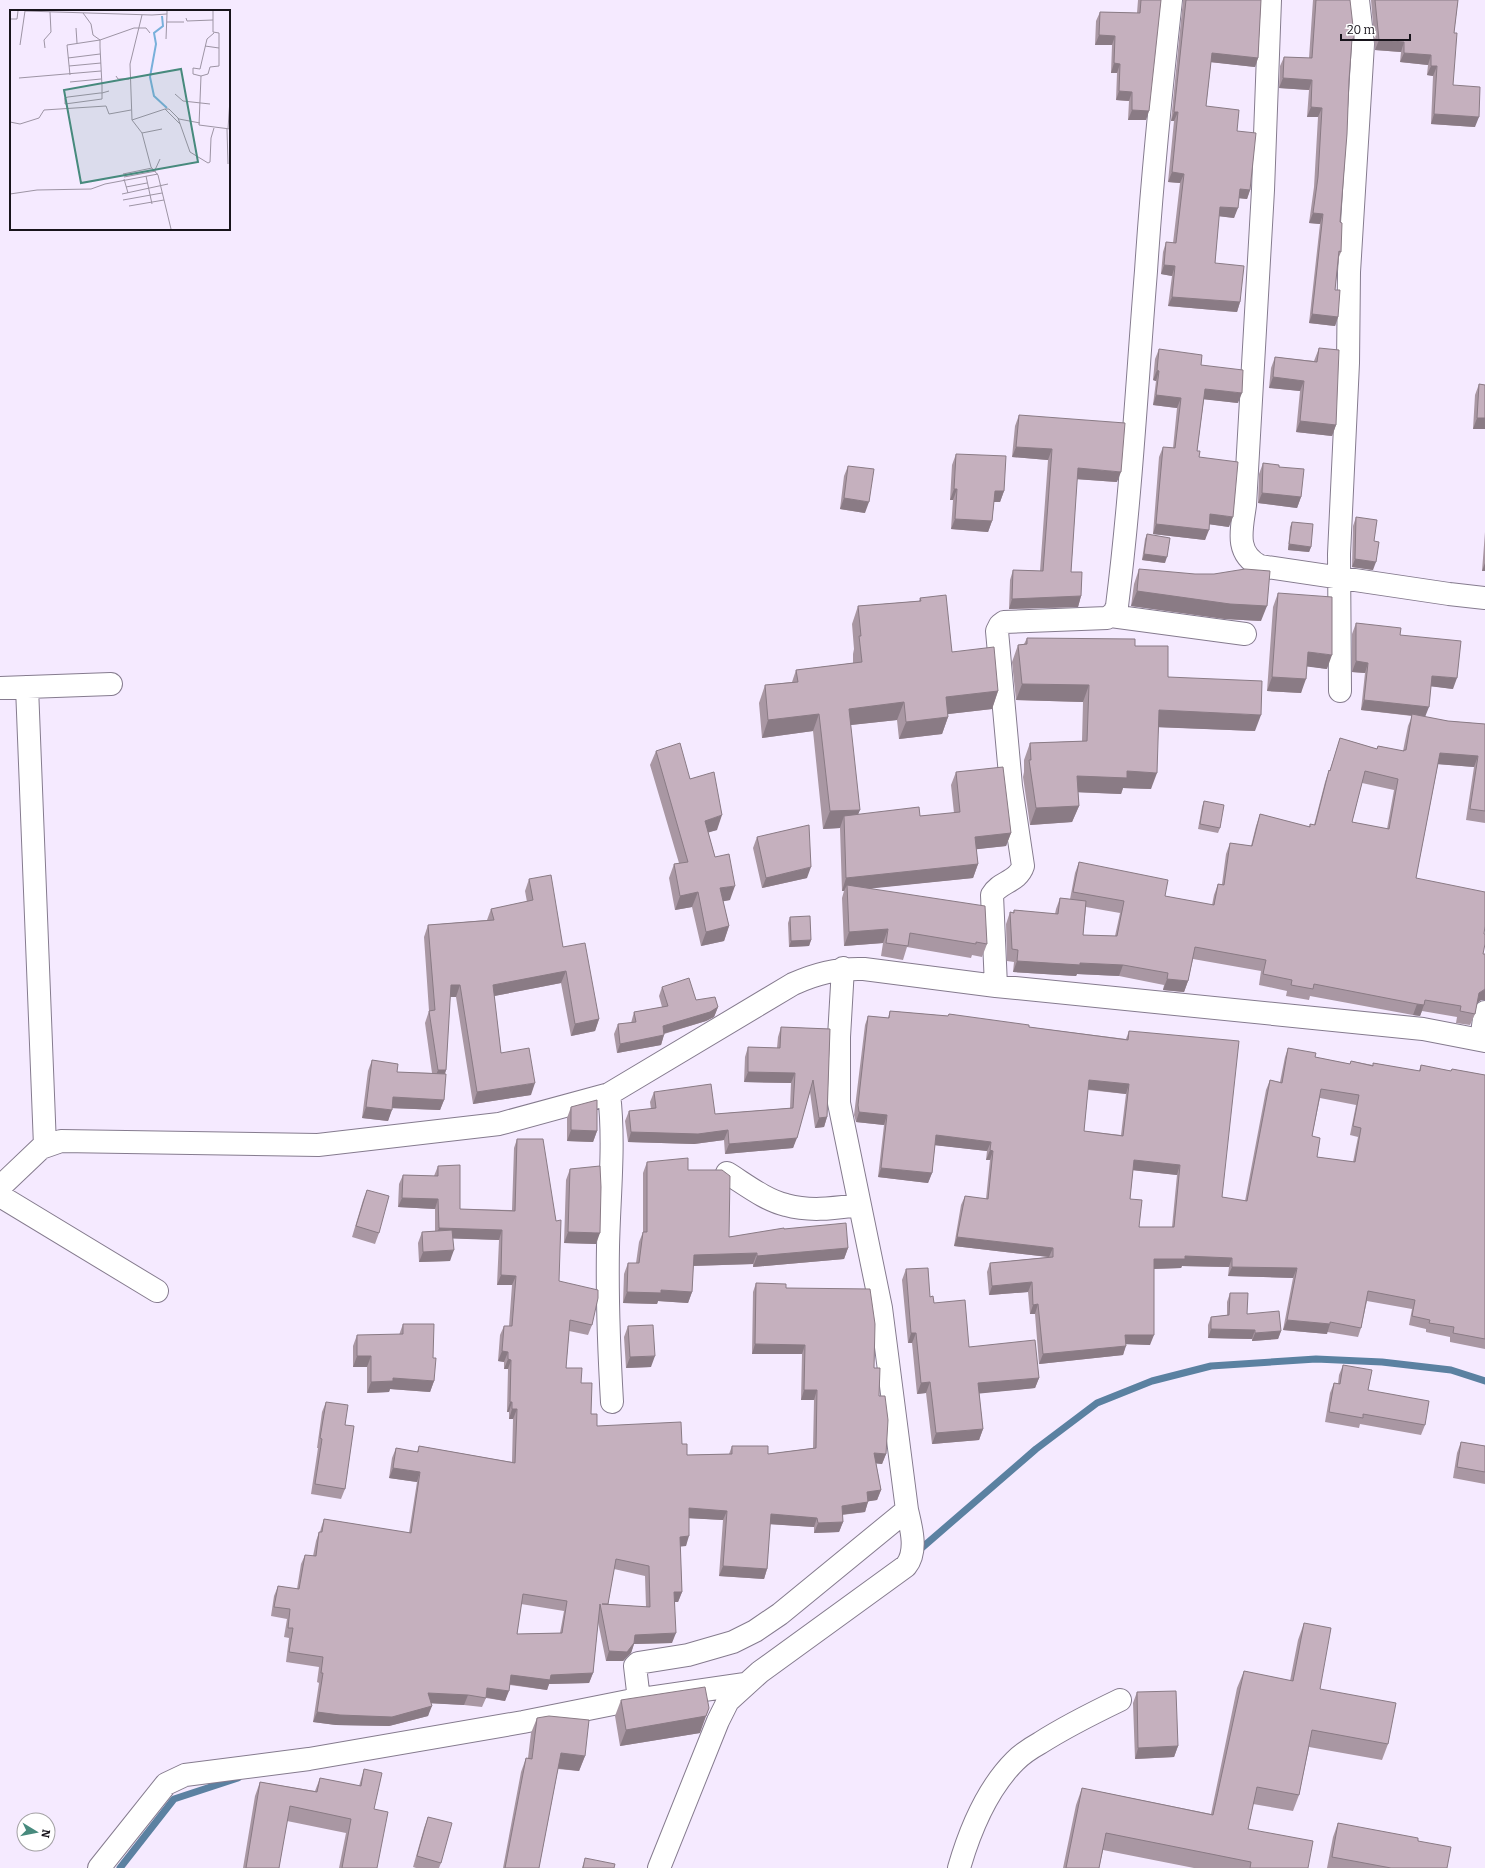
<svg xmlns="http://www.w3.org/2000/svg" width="1485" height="1868" font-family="Bitter,serif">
<rect width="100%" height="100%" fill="#f5eaff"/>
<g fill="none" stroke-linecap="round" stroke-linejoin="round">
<path stroke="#5b81a1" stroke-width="7" d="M 917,1552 L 1036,1449 L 1097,1403 L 1152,1381 L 1211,1366 L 1316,1359 L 1382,1362 L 1451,1370 L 1485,1381
M 120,1868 L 174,1799 L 238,1778"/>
<g stroke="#857b8e" stroke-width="24">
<path id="minor" d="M 1270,0 L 1263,190 L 1245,505 C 1242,528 1234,553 1260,566 L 1449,594 L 1485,598
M 1111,616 L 1245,634
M 27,687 L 45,1146
M 0,688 L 111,684
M 1340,691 L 1339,554 L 1348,363 L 1349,272 L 1363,44 L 1358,0
M 996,986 L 992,895 C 999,882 1018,882 1023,866 L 1011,786 L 997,631 L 1000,625 L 1004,622 L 1107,618 L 1114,613 L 1117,606 C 1131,495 1137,383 1146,271 C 1152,180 1161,90 1171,0
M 1481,1040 L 1485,1012
M 727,1173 C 745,1184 765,1200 786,1205 C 811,1212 835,1208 859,1205
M 0,1187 L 41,1148 L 61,1141 L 318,1145 L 499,1124 L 609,1094
M 0,1196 L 157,1291
M 612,1402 C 609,1350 607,1298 608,1247 C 609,1197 615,1143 609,1094 L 793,984 C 817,973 838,968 864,969 L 996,986 L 1423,1029 L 1485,1041
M 639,1700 L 635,1666 L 638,1663 L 688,1655 L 733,1642 L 755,1631 L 780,1614 L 907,1510 L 881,1308 L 839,1103 L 839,1037 L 843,968
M 99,1868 L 166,1784 L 185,1775 L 309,1759 L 523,1722 L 628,1701 L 745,1684
M 659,1868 L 718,1721 L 728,1701 L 760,1672 L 906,1566 C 918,1551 911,1527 907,1510
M 959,1868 C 970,1830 987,1789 1015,1761 C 1022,1754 1031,1748 1040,1743 C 1065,1727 1093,1713 1120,1700"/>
</g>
<use href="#minor" stroke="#fff" stroke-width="22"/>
</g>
<path fill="#a997a3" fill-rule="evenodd" d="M 1138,0 L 1161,0 L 1146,120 L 1128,120 L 1129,101 L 1116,100 L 1117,73 L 1111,73 L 1112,45 L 1095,45 L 1096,21 L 1100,12 L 1137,13 Z
M 1183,0 L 1261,0 L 1258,58 L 1255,67 L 1211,62 L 1206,106 L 1237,131 L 1250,190 L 1247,199 L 1239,198 L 1234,218 L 1219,216 L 1215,263 L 1240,302 L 1237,312 L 1168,306 L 1172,276 L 1161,274 L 1163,252 L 1166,242 L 1173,243 L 1180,183 L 1168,182 L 1174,121 L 1171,121 Z
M 1313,0 L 1350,0 L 1351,45 L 1340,222 L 1341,252 L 1339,257 L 1335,290 L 1338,317 L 1335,326 L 1309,323 L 1320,224 L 1309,223 L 1314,187 L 1318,117 L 1307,117 L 1309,90 L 1279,88 L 1280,66 L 1284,57 L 1309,58 Z
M 1371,0 L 1458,0 L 1454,33 L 1453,85 L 1475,127 L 1431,124 L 1433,76 L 1427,75 L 1428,65 L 1400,62 L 1401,52 L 1375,50 Z
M 1319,348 L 1336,425 L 1332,436 L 1296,432 L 1300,391 L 1269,388 L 1271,368 L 1275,357 L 1314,361 Z
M 1159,349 L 1201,365 L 1238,403 L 1204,399 L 1197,451 L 1199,457 L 1229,527 L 1209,524 L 1205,540 L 1153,534 L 1159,457 L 1163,447 L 1173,448 L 1177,408 L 1153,405 L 1156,381 L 1153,380 L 1155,359 Z
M 1479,384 L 1485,385 L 1485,429 L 1473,429 L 1475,395 Z
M 1019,415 L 1117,482 L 1077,479 L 1071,572 L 1081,596 L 1078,607 L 1009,609 L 1010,580 L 1013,570 L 1040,571 L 1048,460 L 1012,457 L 1015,426 Z
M 956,454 L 1004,491 L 1000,502 L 994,502 L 992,521 L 988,532 L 951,529 L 953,500 L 950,500 L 952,465 Z
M 1263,463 L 1279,467 L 1301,497 L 1297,508 L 1258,503 L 1259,474 Z
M 848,466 L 865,513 L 840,509 L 844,476 Z
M 1356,517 L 1374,541 L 1373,570 L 1352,567 L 1353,526 Z
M 1292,522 L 1311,547 L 1309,552 L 1288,550 L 1290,527 Z
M 1485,532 L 1485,571 L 1482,571 Z
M 1147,534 L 1165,563 L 1142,560 L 1145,539 Z
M 1139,569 L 1261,621 L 1225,619 L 1131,606 L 1134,584 Z
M 1278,593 L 1327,669 L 1307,666 L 1301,693 L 1267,691 L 1273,607 Z
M 920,598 L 952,652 L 998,691 L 992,709 L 948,714 L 948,717 L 942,734 L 899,739 L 897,720 L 850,725 L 858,814 L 920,816 L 954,813 L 951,785 L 956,772 L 1011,833 L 1006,846 L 976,849 L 978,864 L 973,878 L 871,888 L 987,944 L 982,957 L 972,955 L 971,958 L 907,947 L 903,960 L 881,956 L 883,943 L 844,946 L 842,898 L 844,891 L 842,891 L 840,828 L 823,829 L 813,731 L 762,738 L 759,703 L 765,685 L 792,682 L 796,670 L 853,663 L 853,654 L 854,649 L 852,624 L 858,606 L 919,601 Z
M 1356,623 L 1400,635 L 1453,689 L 1431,686 L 1425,717 L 1448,721 L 1485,724 L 1485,823 L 1466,820 L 1474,767 L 1438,764 L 1416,878 L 1484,934 L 1481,1000 L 1477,1003 L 1475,1014 L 1470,1025 L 1456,1023 L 1457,1017 L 1422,1011 L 1420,1016 L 1413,1015 L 1310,996 L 1309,1000 L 1286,996 L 1287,991 L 1259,985 L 1261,971 L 1193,959 L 1188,981 L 1184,992 L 1163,990 L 1164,985 L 1119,976 L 1077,974 L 1076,976 L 1013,972 L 1014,962 L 1007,961 L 1006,924 L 1010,912 L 1013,913 L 1014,910 L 1055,914 L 1056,909 L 1060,898 L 1070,899 L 1075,873 L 1079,862 L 1165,896 L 1212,905 L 1214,895 L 1218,884 L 1222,884 L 1226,854 L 1230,843 L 1251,846 L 1256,826 L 1260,814 L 1309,827 L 1310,824 L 1314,825 L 1325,782 L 1329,770 L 1330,770 L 1340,738 L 1377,749 L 1378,746 L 1403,751 L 1408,726 L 1412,716 L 1361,710 L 1365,673 L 1352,672 L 1352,634 ZM 1362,783 L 1394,790 L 1387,829 L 1352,822 ZM 1086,907 L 1120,913 L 1115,936 L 1083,935 Z
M 1027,638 L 1135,646 L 1168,677 L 1255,731 L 1159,727 L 1151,789 L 1123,788 L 1121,794 L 1078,792 L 1079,806 L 1072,822 L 1030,825 L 1023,777 L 1024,772 L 1024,760 L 1030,743 L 1082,741 L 1083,702 L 1016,700 L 1012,662 L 1018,645 L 1024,644 Z
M 656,751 L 690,779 L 717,830 L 708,832 L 715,857 L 730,900 L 723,901 L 729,926 L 724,941 L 701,946 L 692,907 L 675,910 L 669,878 L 674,864 L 679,863 L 650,765 Z
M 1204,801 L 1220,828 L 1218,833 L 1198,829 L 1202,807 Z
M 757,837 L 807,878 L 762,888 L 753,848 Z
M 529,879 L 599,1019 L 595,1031 L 571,1036 L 561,983 L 494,996 L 501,1053 L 531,1095 L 473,1104 L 456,997 L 450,997 L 446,1070 L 445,1074 L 444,1100 L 440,1110 L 392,1108 L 388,1121 L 362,1118 L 368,1071 L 372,1060 L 397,1072 L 432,1073 L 425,1023 L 429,1011 L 424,937 L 428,925 L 487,920 L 491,909 L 527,902 L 525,891 Z
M 790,917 L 811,940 L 809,946 L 789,947 L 788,923 Z
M 662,987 L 696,1000 L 718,1007 L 714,1017 L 706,1021 L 664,1034 L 661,1045 L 617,1053 L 614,1034 L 618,1024 L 631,1023 L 634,1012 L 662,1007 L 659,996 Z
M 890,1011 L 948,1016 L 949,1014 L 1029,1027 L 1126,1039 L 1129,1031 L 1222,1197 L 1245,1201 L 1266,1090 L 1270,1080 L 1280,1082 L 1285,1057 L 1288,1048 L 1315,1057 L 1350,1064 L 1351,1061 L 1373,1065 L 1373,1063 L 1419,1071 L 1421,1065 L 1451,1071 L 1452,1069 L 1485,1075 L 1485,1349 L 1450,1342 L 1450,1337 L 1426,1332 L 1426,1329 L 1409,1325 L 1412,1309 L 1367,1301 L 1361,1328 L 1358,1337 L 1327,1332 L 1327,1334 L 1283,1330 L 1293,1278 L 1228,1276 L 1229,1267 L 1182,1266 L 1181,1268 L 1154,1269 L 1150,1345 L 1126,1344 L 1123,1355 L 1039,1364 L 1035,1314 L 1030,1314 L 1028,1292 L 989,1295 L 987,1272 L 990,1263 L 1049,1257 L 954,1246 L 961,1205 L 965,1196 L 986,1199 L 990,1160 L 986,1160 L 987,1151 L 935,1145 L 932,1173 L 928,1183 L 878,1177 L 884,1125 L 856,1122 L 854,1115 L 865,1025 L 868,1016 L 888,1018 ZM 1088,1090 L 1126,1094 L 1121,1135 L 1084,1131 ZM 1320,1098 L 1356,1105 L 1350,1135 L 1358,1137 L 1353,1162 L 1317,1157 L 1312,1136 ZM 1133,1170 L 1177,1175 L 1172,1227 L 1139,1227 L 1130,1199 Z
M 781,1027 L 830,1029 L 827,1117 L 824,1127 L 815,1128 L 810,1092 L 793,1148 L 725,1154 L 724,1140 L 694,1144 L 628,1142 L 625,1121 L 629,1111 L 651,1109 L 650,1102 L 654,1092 L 715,1114 L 790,1108 L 791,1083 L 744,1082 L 745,1057 L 748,1047 L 777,1048 L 778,1037 Z
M 571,1107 L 597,1131 L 593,1142 L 567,1141 L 567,1118 Z
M 517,1139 L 559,1281 L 592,1325 L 588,1335 L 569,1331 L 566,1368 L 581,1383 L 591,1414 L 597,1426 L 682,1444 L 687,1455 L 729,1454 L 732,1446 L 768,1454 L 813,1448 L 814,1400 L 801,1400 L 802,1354 L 752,1354 L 753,1292 L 756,1283 L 786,1288 L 874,1368 L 879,1396 L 886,1454 L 882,1464 L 876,1463 L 881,1490 L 877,1500 L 868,1501 L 865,1512 L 842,1515 L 843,1522 L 839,1532 L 814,1533 L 814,1527 L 770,1524 L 767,1569 L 764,1579 L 719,1576 L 723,1520 L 689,1518 L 686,1546 L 680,1546 L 682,1592 L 678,1602 L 674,1602 L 672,1643 L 634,1644 L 631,1653 L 623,1661 L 606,1661 L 598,1622 L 593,1673 L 589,1683 L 549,1684 L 547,1690 L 510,1685 L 505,1701 L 486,1698 L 482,1707 L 464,1705 L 431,1703 L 428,1716 L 389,1726 L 336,1725 L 313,1722 L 319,1683 L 317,1682 L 319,1667 L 286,1662 L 289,1638 L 284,1637 L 287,1619 L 271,1616 L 274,1596 L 278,1586 L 297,1589 L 301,1564 L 305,1555 L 313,1556 L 316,1541 L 319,1532 L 320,1532 L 321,1528 L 324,1519 L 409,1533 L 417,1482 L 389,1478 L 392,1458 L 396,1448 L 417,1452 L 419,1446 L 512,1462 L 513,1419 L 509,1419 L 509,1412 L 507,1412 L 508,1369 L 504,1369 L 504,1362 L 498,1361 L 500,1335 L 504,1326 L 509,1326 L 512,1285 L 497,1285 L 499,1240 L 453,1238 L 450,1261 L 419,1262 L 418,1243 L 422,1232 L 435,1231 L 435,1209 L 398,1207 L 399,1184 L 403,1175 L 434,1176 L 438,1166 L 460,1209 L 512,1210 L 514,1148 ZM 614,1569 L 645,1576 L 646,1607 L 608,1604 ZM 521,1604 L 564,1611 L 560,1633 L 517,1634 Z
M 647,1162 L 688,1170 L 729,1237 L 784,1229 L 848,1248 L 844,1259 L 753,1267 L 753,1264 L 693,1266 L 692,1292 L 688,1303 L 658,1301 L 657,1304 L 623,1303 L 624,1274 L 628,1263 L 636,1263 L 639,1242 L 643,1232 L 643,1173 Z
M 570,1169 L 596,1244 L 564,1243 L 566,1180 Z
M 367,1190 L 379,1233 L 375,1244 L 352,1237 L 363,1200 Z
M 906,1269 L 930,1297 L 934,1303 L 969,1347 L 1039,1378 L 1035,1388 L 979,1393 L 983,1429 L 979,1440 L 932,1444 L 926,1393 L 917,1394 L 912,1343 L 908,1343 L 902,1280 Z
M 1230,1293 L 1247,1314 L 1281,1331 L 1278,1339 L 1252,1341 L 1252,1339 L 1208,1338 L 1208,1325 L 1211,1317 L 1227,1315 L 1227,1302 Z
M 403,1324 L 433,1358 L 434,1381 L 430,1392 L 390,1389 L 389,1392 L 367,1393 L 367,1367 L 353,1367 L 353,1346 L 357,1335 L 399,1335 Z
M 628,1326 L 651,1367 L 626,1368 L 624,1337 Z
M 1343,1365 L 1368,1390 L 1425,1425 L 1421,1435 L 1360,1424 L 1359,1428 L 1325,1422 L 1330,1393 L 1334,1383 L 1338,1384 L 1339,1375 Z
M 326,1402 L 345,1425 L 345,1489 L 341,1499 L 311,1494 L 318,1448 L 317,1448 L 322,1412 Z
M 1461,1442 L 1485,1446 L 1485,1484 L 1453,1478 L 1457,1453 Z
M 1304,1623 L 1320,1689 L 1388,1744 L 1382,1760 L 1309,1747 L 1299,1795 L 1293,1811 L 1253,1804 L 1248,1829 L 1308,1868 L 1194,1868 L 1103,1850 L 1099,1868 L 1063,1868 L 1076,1805 L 1082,1788 L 1211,1814 L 1237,1688 L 1244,1671 L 1290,1681 L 1298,1640 Z
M 1137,1692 L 1178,1746 L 1174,1757 L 1135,1759 L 1133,1703 Z
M 621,1700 L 700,1733 L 620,1746 L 615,1716 Z
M 537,1718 L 585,1756 L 579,1771 L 558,1769 L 539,1868 L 503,1868 L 521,1772 L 526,1758 L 528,1758 L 531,1733 Z
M 364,1769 L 374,1809 L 377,1868 L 339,1868 L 346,1833 L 287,1821 L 279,1868 L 243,1868 L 255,1796 L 260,1782 L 315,1791 L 320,1778 L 359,1786 Z
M 428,1817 L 441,1863 L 439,1868 L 416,1868 L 413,1867 L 424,1828 Z
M 1338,1823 L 1418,1841 L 1447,1868 L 1327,1868 L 1333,1837 Z
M 585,1858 L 583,1868 L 582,1868 Z"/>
<path fill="#8a7b85" d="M 1099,35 L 1115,36 L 1112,45 L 1095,45 Z
M 1379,40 L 1404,42 L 1401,52 L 1375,50 Z
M 1212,53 L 1258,58 L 1255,67 L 1209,62 Z
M 1404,53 L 1431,55 L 1428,65 L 1400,62 Z
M 1114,63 L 1120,64 L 1117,73 L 1111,73 Z
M 1431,66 L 1437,66 L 1433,76 L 1427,75 Z
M 1283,78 L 1312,80 L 1309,90 L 1279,88 Z
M 1119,91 L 1132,92 L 1129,101 L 1116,100 Z
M 1311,107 L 1322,108 L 1318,117 L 1307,117 Z
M 1132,110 L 1149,111 L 1146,120 L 1128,120 Z
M 1174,112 L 1178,112 L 1174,121 L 1171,121 Z
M 1434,114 L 1479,117 L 1475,127 L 1431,124 Z
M 1172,172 L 1184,174 L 1180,183 L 1168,182 Z
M 1240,189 L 1250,190 L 1247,199 L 1237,198 Z
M 1220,207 L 1238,208 L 1234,218 L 1217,216 Z
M 1313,213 L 1323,214 L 1320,224 L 1309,223 Z
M 1164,265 L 1175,266 L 1172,276 L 1161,274 Z
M 1172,297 L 1240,302 L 1237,312 L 1168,306 Z
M 1312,314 L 1338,317 L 1335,326 L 1309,323 Z
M 1157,370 L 1159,371 L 1156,381 L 1153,380 Z
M 1273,377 L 1304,381 L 1300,391 L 1269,388 Z
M 1205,389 L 1242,393 L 1238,403 L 1201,399 Z
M 1156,395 L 1181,398 L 1177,408 L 1153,405 Z
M 1477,418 L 1485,418 L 1485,429 L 1473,429 Z
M 1300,421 L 1336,425 L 1332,436 L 1296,432 Z
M 1016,447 L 1052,449 L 1048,460 L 1012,457 Z
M 1078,468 L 1121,472 L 1117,482 L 1074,479 Z
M 954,489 L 957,489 L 953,500 L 950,500 Z
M 995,491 L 1004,491 L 1000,502 L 991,502 Z
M 1262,493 L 1301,497 L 1297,508 L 1258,503 Z
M 844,498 L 869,502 L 865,513 L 840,509 Z
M 1210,514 L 1233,517 L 1229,527 L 1207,524 Z
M 955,519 L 992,521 L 988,532 L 951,529 Z
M 1156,524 L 1209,530 L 1205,540 L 1153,534 Z
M 1289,544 L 1311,547 L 1309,552 L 1288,550 Z
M 1144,554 L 1167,557 L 1165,563 L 1142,560 Z
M 1355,559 L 1376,562 L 1373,570 L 1352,567 Z
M 1485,563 L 1485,571 L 1482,571 Z
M 1137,591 L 1267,606 L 1261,621 L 1225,619 L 1131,606 Z
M 1081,596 L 1078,607 L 1009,609 L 1012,599 Z
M 1308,652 L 1332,655 L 1327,669 L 1303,666 Z
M 1356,661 L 1368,663 L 1365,673 L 1352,672 Z
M 1432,676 L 1457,678 L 1453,689 L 1428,686 Z
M 1272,677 L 1306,679 L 1301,693 L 1267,691 Z
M 1022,684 L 1089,685 L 1083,702 L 1016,700 Z
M 998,691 L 992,709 L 940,715 L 946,697 Z
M 1364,700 L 1429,707 L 1425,717 L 1361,710 Z
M 904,702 L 897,720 L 842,726 L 849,709 Z
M 1159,710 L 1261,715 L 1255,731 L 1153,727 Z
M 819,714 L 813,731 L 762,738 L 768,720 Z
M 948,717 L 942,734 L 899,739 L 906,722 Z
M 1440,753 L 1478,756 L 1474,767 L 1436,764 Z
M 1127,771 L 1157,773 L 1151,789 L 1123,788 L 1121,794 L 1071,792 L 1077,776 Z
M 1079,806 L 1072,822 L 1030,825 L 1036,808 Z
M 860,810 L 853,827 L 844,816 L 840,828 L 823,829 L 830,811 Z
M 722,815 L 717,830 L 700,835 L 705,821 Z
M 1011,833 L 1006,846 L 970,850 L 975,837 Z
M 978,864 L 973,878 L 847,891 L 847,885 L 844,891 L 842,891 L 846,878 Z
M 811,867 L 807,878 L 762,888 L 766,878 Z
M 735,886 L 730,900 L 715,903 L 720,888 Z
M 698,892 L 692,907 L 675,910 L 680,896 Z
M 729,926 L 724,941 L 701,946 L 706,932 Z
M 888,929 L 883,943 L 844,946 L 849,932 Z
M 811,940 L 809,946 L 789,947 L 791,941 Z
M 1017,961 L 1080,963 L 1123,965 L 1119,976 L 1077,974 L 1076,976 L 1013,972 Z
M 566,971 L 561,983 L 489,997 L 493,985 Z
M 1167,979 L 1188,981 L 1184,992 L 1163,990 Z
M 451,985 L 460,985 L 456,997 L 447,997 Z
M 1485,989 L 1485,1000 L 1481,1000 L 1475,1005 L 1479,993 Z
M 1417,1004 L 1424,1005 L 1420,1016 L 1413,1015 Z
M 718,1007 L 714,1017 L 706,1021 L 659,1035 L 663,1026 Z
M 599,1019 L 595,1031 L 571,1036 L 575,1024 Z
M 664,1035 L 661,1045 L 617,1053 L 620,1044 Z
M 438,1070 L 446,1070 L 442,1082 L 433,1082 Z
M 748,1072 L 795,1073 L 791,1083 L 744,1082 Z
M 1089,1080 L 1129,1084 L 1126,1094 L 1086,1089 Z
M 535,1083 L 531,1095 L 473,1104 L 477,1092 Z
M 393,1097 L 444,1100 L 440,1110 L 389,1108 Z
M 366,1107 L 392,1110 L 388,1121 L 362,1118 Z
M 859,1112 L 887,1115 L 884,1125 L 856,1122 Z
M 827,1117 L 824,1127 L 815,1128 L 819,1118 Z
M 571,1130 L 597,1131 L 593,1142 L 567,1141 Z
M 728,1130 L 724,1140 L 694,1144 L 628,1142 L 631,1132 Z
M 936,1135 L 991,1142 L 987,1151 L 933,1145 Z
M 797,1138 L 793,1148 L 725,1154 L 729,1144 Z
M 990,1150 L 993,1151 L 990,1160 L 986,1160 Z
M 1134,1160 L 1180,1165 L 1177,1175 L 1131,1170 Z
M 881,1168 L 932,1173 L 928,1183 L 878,1177 Z
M 402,1198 L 438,1199 L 435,1209 L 398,1207 Z
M 439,1228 L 502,1230 L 499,1240 L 435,1238 Z
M 568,1232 L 600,1233 L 596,1244 L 564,1243 Z
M 957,1237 L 1053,1248 L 1049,1257 L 954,1246 Z
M 848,1248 L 844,1259 L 753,1267 L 757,1256 Z
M 454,1250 L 450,1261 L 419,1262 L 423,1252 Z
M 757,1253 L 753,1264 L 690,1266 L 694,1255 Z
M 1185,1256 L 1232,1258 L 1229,1267 L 1182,1266 L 1181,1268 L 1150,1269 L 1154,1259 Z
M 1232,1267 L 1297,1268 L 1293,1278 L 1228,1276 Z
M 501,1275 L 516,1276 L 512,1285 L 497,1285 Z
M 1032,1282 L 1028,1292 L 989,1295 L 992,1286 Z
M 661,1290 L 692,1292 L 688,1303 L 658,1301 L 657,1304 L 623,1303 L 627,1292 Z
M 1038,1304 L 1035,1314 L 1030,1314 L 1033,1305 Z
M 1287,1320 L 1330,1324 L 1327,1334 L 1283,1330 Z
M 1211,1329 L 1255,1330 L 1252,1339 L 1208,1338 Z
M 1281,1331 L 1278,1339 L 1252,1341 L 1255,1333 Z
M 911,1333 L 916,1333 L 912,1343 L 908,1343 Z
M 1125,1335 L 1154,1335 L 1150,1345 L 1122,1344 Z
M 755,1344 L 805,1345 L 802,1354 L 752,1354 Z
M 1126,1346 L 1123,1355 L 1039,1364 L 1043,1354 Z
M 502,1351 L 508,1352 L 504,1362 L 498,1361 Z
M 357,1356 L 371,1356 L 367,1367 L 353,1367 Z
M 655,1356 L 651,1367 L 626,1368 L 630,1357 Z
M 508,1359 L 511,1360 L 508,1369 L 504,1369 Z
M 393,1378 L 434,1381 L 430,1392 L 390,1389 L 389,1392 L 367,1393 L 371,1382 Z
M 1039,1378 L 1035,1388 L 975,1394 L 978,1383 Z
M 930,1382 L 926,1393 L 917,1394 L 921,1383 Z
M 804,1390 L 817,1390 L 814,1400 L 801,1400 Z
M 510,1402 L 512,1402 L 509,1412 L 507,1412 Z
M 512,1409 L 517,1409 L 513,1419 L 509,1419 Z
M 983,1429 L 979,1440 L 932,1444 L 936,1433 Z
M 874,1453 L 886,1454 L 882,1464 L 870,1463 Z
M 393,1468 L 420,1472 L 417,1482 L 389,1478 Z
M 881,1490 L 877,1500 L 864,1502 L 867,1492 Z
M 868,1502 L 865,1512 L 838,1515 L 842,1506 Z
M 689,1508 L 727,1511 L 723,1520 L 685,1518 Z
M 771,1514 L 817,1518 L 814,1527 L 767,1524 Z
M 843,1522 L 839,1532 L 814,1533 L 818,1523 Z
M 689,1536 L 686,1546 L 677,1547 L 680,1537 Z
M 723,1566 L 767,1569 L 764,1579 L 719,1576 Z
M 674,1592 L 682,1592 L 678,1602 L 670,1602 Z
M 676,1633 L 672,1643 L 634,1644 L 631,1653 L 623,1661 L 606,1661 L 609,1651 L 635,1635 Z
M 593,1673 L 589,1683 L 549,1684 L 547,1690 L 508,1684 L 511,1675 L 551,1675 Z
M 487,1688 L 509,1691 L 505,1701 L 484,1697 Z
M 428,1693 L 468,1695 L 464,1705 L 425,1703 Z
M 432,1706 L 428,1716 L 389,1726 L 336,1725 L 313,1722 L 317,1712 Z
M 709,1708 L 700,1733 L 620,1746 L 626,1730 Z
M 1178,1746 L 1174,1757 L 1135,1759 L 1138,1748 Z
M 561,1753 L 585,1756 L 579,1771 L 555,1768 Z"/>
<path fill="#c5b0be" stroke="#8a7b85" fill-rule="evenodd" d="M 1141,0 L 1161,0 L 1149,111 L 1132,110 L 1132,92 L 1119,91 L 1120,64 L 1114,63 L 1115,36 L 1099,35 L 1100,12 L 1140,13 Z
M 1186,0 L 1261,0 L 1258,58 L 1212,53 L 1206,106 L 1239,110 L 1237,131 L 1256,133 L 1250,190 L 1240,189 L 1238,208 L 1220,207 L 1215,263 L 1244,266 L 1240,302 L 1172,297 L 1175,266 L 1164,265 L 1166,242 L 1176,243 L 1184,174 L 1172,172 L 1178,112 L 1174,112 Z
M 1316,0 L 1350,0 L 1354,35 L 1354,39 L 1352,39 L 1349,80 L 1347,134 L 1340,222 L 1342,223 L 1341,252 L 1339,251 L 1335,290 L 1340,290 L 1338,317 L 1312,314 L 1323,214 L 1313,213 L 1318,177 L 1322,108 L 1311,107 L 1312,80 L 1283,78 L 1284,57 L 1312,58 Z
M 1375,0 L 1458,0 L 1454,33 L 1457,33 L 1453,85 L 1480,87 L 1479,117 L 1434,114 L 1437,66 L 1431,66 L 1431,55 L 1404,53 L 1404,42 L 1379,40 Z
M 1319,348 L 1339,350 L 1336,425 L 1300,421 L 1304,381 L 1273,377 L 1275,357 L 1317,362 Z
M 1159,349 L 1202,355 L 1201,365 L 1243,370 L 1242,393 L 1205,389 L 1197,451 L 1200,451 L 1199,457 L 1238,462 L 1233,517 L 1210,514 L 1209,530 L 1156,524 L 1163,447 L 1175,448 L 1181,398 L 1156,395 L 1159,371 L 1157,370 Z
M 1479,384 L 1485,385 L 1485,418 L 1477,418 Z
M 1019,415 L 1125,423 L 1121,472 L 1078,468 L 1071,572 L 1082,572 L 1081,596 L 1012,599 L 1013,570 L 1043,571 L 1052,449 L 1016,447 Z
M 956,454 L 1006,456 L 1004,491 L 995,491 L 992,521 L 955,519 L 957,489 L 954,489 Z
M 1263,463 L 1279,465 L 1279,467 L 1304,469 L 1301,497 L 1262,493 Z
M 848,466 L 874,469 L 869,502 L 844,498 Z
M 1356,517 L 1377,520 L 1374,541 L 1379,542 L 1376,562 L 1355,559 Z
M 1292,522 L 1313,524 L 1311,547 L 1289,544 Z
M 1147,534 L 1170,538 L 1167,557 L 1144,554 Z
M 1139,569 L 1195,574 L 1214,574 L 1245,569 L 1270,571 L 1267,606 L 1230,604 L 1137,591 Z
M 1278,593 L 1332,597 L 1332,655 L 1308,652 L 1306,679 L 1272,677 Z
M 946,595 L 952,652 L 994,647 L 998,691 L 946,697 L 948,717 L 906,722 L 904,702 L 849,709 L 860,810 L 830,811 L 819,714 L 768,720 L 765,685 L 798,682 L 796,670 L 862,662 L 859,636 L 861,636 L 858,606 L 921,601 L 920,598 Z
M 1356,623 L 1401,628 L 1400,635 L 1461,641 L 1457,678 L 1432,676 L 1429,707 L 1364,700 L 1368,663 L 1356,661 Z
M 1027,638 L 1135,639 L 1135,646 L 1168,646 L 1168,677 L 1262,681 L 1261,715 L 1159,710 L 1157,773 L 1127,771 L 1127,778 L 1077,776 L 1079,806 L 1036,808 L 1029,760 L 1031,760 L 1030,743 L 1087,741 L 1089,685 L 1022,684 L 1018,645 L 1027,644 Z
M 1412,714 L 1448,721 L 1485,724 L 1485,811 L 1470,809 L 1478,756 L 1440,753 L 1416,878 L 1485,892 L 1485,926 L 1484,934 L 1485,934 L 1485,944 L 1483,954 L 1485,954 L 1485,989 L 1479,993 L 1475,1014 L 1460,1011 L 1461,1006 L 1425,1000 L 1424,1005 L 1417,1004 L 1314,984 L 1313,989 L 1291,985 L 1292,980 L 1263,974 L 1266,960 L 1195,947 L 1188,981 L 1167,979 L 1168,973 L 1123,965 L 1080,963 L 1080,965 L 1017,961 L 1018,950 L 1012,949 L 1010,912 L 1014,913 L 1014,910 L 1058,914 L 1060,898 L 1086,901 L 1083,935 L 1117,936 L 1124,901 L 1073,892 L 1079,862 L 1168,880 L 1165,896 L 1214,905 L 1218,884 L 1224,885 L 1230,843 L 1252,846 L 1260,814 L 1310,827 L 1310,824 L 1315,825 L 1329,770 L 1330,771 L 1340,738 L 1377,749 L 1378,746 L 1404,751 L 1404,750 L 1406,750 ZM 1365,771 L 1398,779 L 1389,829 L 1352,822 Z
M 680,743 L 690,779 L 714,772 L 722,815 L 705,821 L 715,857 L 729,854 L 735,886 L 720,888 L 729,926 L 706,932 L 698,892 L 680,896 L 674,864 L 688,862 L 656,751 Z
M 1003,767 L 1011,833 L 975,837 L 978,864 L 846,878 L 844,816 L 919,807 L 920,816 L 960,812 L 956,772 Z
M 1204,801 L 1224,805 L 1220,828 L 1200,824 Z
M 809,825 L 811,867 L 766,878 L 757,837 Z
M 551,875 L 563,947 L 585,943 L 599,1019 L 575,1024 L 566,971 L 493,985 L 501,1053 L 529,1048 L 535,1083 L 477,1092 L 460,985 L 451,985 L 446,1070 L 438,1070 L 429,1011 L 435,1010 L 428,925 L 494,920 L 491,909 L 533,900 L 529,879 Z
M 847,885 L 985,906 L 987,944 L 976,942 L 976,944 L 910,933 L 908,946 L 886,943 L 888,929 L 849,932 Z
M 810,916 L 811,940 L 791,941 L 790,917 Z
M 689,978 L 696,1000 L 715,997 L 718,1007 L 710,1012 L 663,1026 L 664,1035 L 620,1044 L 618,1024 L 636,1022 L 634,1012 L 668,1006 L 662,987 Z
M 890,1011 L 948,1016 L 949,1014 L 1029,1025 L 1029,1027 L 1128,1040 L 1129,1031 L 1239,1041 L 1222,1197 L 1247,1201 L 1270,1080 L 1282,1083 L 1288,1048 L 1316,1053 L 1315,1057 L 1350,1064 L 1351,1061 L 1373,1066 L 1373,1063 L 1420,1071 L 1421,1065 L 1451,1071 L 1452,1069 L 1485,1075 L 1485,1339 L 1453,1333 L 1454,1327 L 1429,1323 L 1430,1320 L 1412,1316 L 1415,1300 L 1368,1291 L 1361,1328 L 1330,1322 L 1330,1324 L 1287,1320 L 1297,1268 L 1232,1267 L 1232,1258 L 1185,1256 L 1185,1259 L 1154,1259 L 1154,1335 L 1125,1335 L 1126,1346 L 1043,1354 L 1038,1304 L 1033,1305 L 1032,1282 L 992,1286 L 990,1263 L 1053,1257 L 1053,1248 L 957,1237 L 965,1196 L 988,1199 L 993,1151 L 990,1150 L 991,1142 L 936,1135 L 932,1173 L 881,1168 L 887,1115 L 859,1112 L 858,1105 L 868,1016 L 889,1018 ZM 1089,1080 L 1129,1084 L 1123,1136 L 1084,1131 ZM 1321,1089 L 1359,1095 L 1353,1126 L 1361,1128 L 1355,1162 L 1317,1157 L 1320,1138 L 1312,1136 ZM 1134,1160 L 1180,1165 L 1174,1227 L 1139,1227 L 1142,1200 L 1130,1199 Z
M 781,1027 L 830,1029 L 827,1117 L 819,1118 L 813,1080 L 797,1138 L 729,1144 L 728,1130 L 698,1134 L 631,1132 L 629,1111 L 656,1108 L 654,1092 L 711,1084 L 715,1114 L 793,1108 L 795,1073 L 748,1072 L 748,1047 L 780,1048 Z
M 372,1060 L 398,1064 L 397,1072 L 446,1074 L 444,1100 L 393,1097 L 392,1110 L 366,1107 Z
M 597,1100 L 597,1131 L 571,1130 L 571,1107 Z
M 517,1139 L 543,1139 L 556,1221 L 561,1220 L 559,1281 L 598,1290 L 598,1298 L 592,1325 L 570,1320 L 566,1368 L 582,1368 L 581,1383 L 592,1383 L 591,1414 L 597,1414 L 597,1426 L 681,1422 L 682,1444 L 687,1444 L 687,1455 L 732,1454 L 732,1446 L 768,1446 L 768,1454 L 816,1448 L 817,1390 L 804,1390 L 805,1345 L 755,1344 L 756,1283 L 786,1284 L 786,1288 L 870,1289 L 875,1324 L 874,1368 L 880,1368 L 879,1396 L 885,1396 L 888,1420 L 886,1454 L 874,1453 L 881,1490 L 867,1492 L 868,1502 L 842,1506 L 843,1522 L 818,1523 L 817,1518 L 771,1514 L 767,1569 L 723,1566 L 727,1511 L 689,1508 L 689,1536 L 680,1537 L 682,1592 L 674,1592 L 676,1633 L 635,1635 L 634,1643 L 627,1652 L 609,1651 L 600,1604 L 593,1673 L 551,1675 L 550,1680 L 511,1675 L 509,1691 L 487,1688 L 486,1698 L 468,1695 L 428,1693 L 432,1706 L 392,1717 L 340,1715 L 317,1712 L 323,1673 L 321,1673 L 323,1657 L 289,1652 L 293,1628 L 288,1628 L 290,1609 L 274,1607 L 278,1586 L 299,1589 L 305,1555 L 316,1556 L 319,1532 L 322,1532 L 324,1519 L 411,1533 L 420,1472 L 393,1468 L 396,1448 L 418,1452 L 419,1446 L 515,1463 L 517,1409 L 512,1409 L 512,1402 L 510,1402 L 511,1360 L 508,1359 L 508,1352 L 502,1351 L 504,1326 L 512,1326 L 516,1276 L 501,1275 L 502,1230 L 439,1228 L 438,1199 L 402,1198 L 403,1175 L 438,1176 L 438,1166 L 460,1165 L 460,1209 L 515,1211 ZM 616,1559 L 649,1566 L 650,1607 L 602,1604 L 608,1604 ZM 523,1594 L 567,1601 L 562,1633 L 517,1634 Z
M 688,1158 L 688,1170 L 722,1170 L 730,1176 L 729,1237 L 784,1228 L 784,1229 L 846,1223 L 848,1248 L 757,1256 L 757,1253 L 694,1255 L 692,1292 L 661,1290 L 661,1293 L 627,1292 L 628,1263 L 639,1263 L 643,1232 L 647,1232 L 647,1162 Z
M 600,1166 L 601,1187 L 600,1233 L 568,1232 L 570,1169 Z
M 367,1190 L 389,1196 L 379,1233 L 356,1226 Z
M 452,1230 L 454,1250 L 423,1252 L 422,1232 Z
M 928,1268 L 930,1297 L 933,1296 L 934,1303 L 965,1300 L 969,1347 L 1035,1340 L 1039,1378 L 978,1383 L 983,1429 L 936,1433 L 930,1382 L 921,1383 L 916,1333 L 911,1333 L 906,1269 Z
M 1230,1293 L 1248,1293 L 1247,1314 L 1279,1311 L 1281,1331 L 1255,1333 L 1255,1330 L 1211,1329 L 1211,1317 L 1229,1315 Z
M 403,1324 L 434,1324 L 433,1358 L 436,1358 L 434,1381 L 393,1378 L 393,1381 L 371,1382 L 371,1356 L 357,1356 L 357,1335 L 403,1334 Z
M 653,1325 L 655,1356 L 630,1357 L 628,1326 Z
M 1343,1365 L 1372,1370 L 1368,1390 L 1429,1401 L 1425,1425 L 1363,1414 L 1363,1418 L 1329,1412 L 1334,1383 L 1340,1384 Z
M 326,1402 L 348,1405 L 345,1425 L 354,1426 L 345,1489 L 315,1484 L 322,1439 L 320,1438 Z
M 1461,1442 L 1485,1446 L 1485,1472 L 1457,1467 Z
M 1304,1623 L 1331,1628 L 1320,1689 L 1396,1703 L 1388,1744 L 1312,1730 L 1299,1795 L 1257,1787 L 1248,1829 L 1313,1841 L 1308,1868 L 1250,1868 L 1251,1862 L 1106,1833 L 1099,1868 L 1066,1868 L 1082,1788 L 1213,1815 L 1244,1671 L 1293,1681 Z
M 705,1687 L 709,1708 L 706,1716 L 626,1730 L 621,1700 Z
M 1176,1691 L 1178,1746 L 1138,1748 L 1137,1692 Z
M 549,1716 L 589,1720 L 585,1756 L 561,1753 L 539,1868 L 505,1868 L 526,1758 L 532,1759 L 537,1718 Z
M 364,1769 L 382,1773 L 374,1809 L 388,1812 L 377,1868 L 342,1868 L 351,1819 L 290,1806 L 279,1868 L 246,1868 L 260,1782 L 317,1792 L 320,1778 L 361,1786 Z
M 428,1817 L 452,1823 L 441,1863 L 417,1856 Z
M 1338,1823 L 1418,1838 L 1418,1841 L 1451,1847 L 1447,1868 L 1391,1868 L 1332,1857 Z
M 585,1858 L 615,1864 L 614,1868 L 583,1868 Z"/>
<g transform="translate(10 10)">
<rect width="220" height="220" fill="#f5eaff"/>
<path fill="none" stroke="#78b0db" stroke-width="2" d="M 152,6 L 153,16 L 144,23 L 146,34 L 140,67 L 144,86 L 157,98"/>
<path fill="none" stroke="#9d94a4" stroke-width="1" d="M 15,1 L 142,5 L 157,4 L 157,1M 203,1 L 203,22 L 209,23 L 209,56 L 200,57 L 198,64 L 191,66 L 189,115 L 220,119M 73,3 L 81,14 L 83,25 L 90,30 L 124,18 L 136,18 L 140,23M 132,5 L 120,54 L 122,110 L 132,123 L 152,119M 176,8 L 177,11 L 203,10M 0,9 L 7,9 L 8,1M 157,12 L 174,12M 66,18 L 67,33M 156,29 L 157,4M 10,35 L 15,1M 195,36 L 209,38M 35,38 L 34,30 L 41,22 L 40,2M 58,48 L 90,44M 59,56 L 91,53M 60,65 L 57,35 L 90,30 L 90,37 L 92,76 L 92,89 L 55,94 L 55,88 L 58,87 L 90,83 L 92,83 L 99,81M 106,66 L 108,69 L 119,69M 191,66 L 183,64 L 183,58 L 190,59 L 197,29 L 204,23M 9,68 L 91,61M 60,72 L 91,69M 165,84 L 173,91 L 200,94M 155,99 L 159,99 L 169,109 L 190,113M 168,108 L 180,142 L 198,153 L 200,152 L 201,128 L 204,118M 122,110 L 155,99 L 170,114M 0,112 L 10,114 L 29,108 L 34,100 L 96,96 L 99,104 L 121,100M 217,119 L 218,154M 218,119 L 220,89M 132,123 L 141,157 L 148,165 L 161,219M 145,160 L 150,149M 113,164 L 142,158M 136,166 L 142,194M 114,167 L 146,161M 114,169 L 118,183M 116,177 L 137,173M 0,184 L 27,180 L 81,179 L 95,174 L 148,164M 112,184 L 158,174M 113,190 L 152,183M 119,196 L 154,190"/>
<path fill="#478a7d" fill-opacity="0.15" stroke="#478a7d" stroke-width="2" d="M 171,59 L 188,152 L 71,173 L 54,80 Z"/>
<rect width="220" height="220" fill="none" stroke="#18141b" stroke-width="2"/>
</g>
<g transform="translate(36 1832) rotate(100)"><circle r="19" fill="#ffffff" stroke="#a3a1a4"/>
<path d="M0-3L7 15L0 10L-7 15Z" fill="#478a7d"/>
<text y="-6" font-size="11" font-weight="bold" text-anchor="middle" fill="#18141b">N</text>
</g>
<path d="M1341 34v6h69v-6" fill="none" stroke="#18141b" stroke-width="2"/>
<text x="1347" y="34" font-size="12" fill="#18141b" stroke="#ffffff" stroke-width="3" paint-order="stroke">20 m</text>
</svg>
